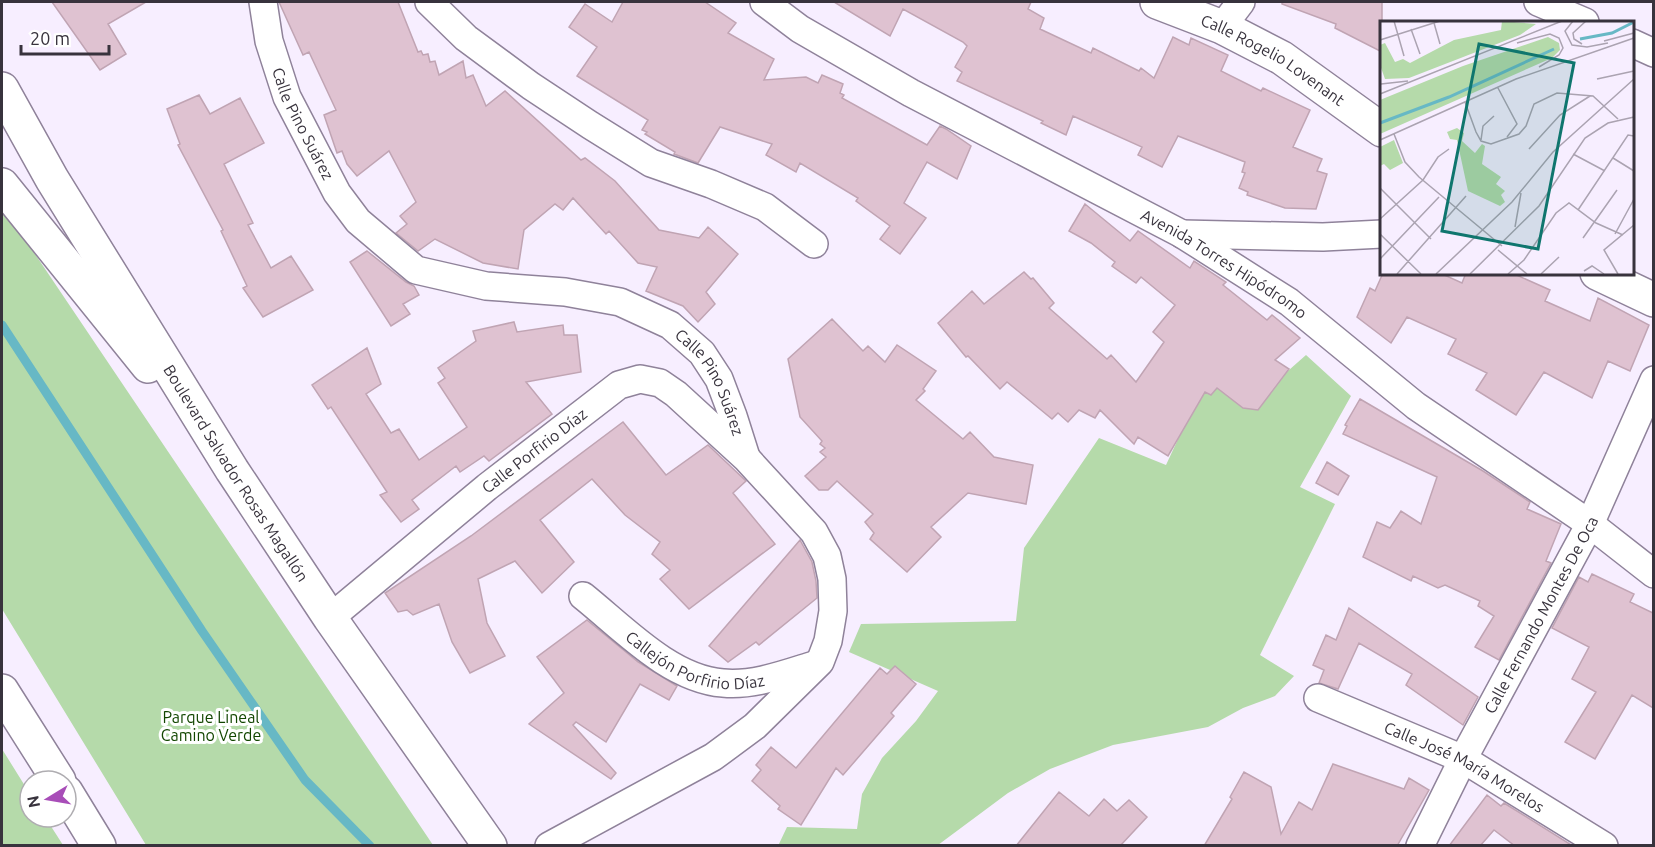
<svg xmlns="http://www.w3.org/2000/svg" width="1655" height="847" font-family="Ubuntu,sans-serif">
<rect width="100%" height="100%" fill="#f7eeff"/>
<path fill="#b5daaa" d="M 2,205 L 433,845 L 146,845 L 2,609 Z
M 1306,355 L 1351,396 L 1300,487 L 1335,504 L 1260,655 L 1294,676 L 1275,696 L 1243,708 L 1208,727 L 1113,745 L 1050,769 L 1008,793 L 938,845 L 778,846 L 787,827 L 857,829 L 862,794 L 882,758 L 916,721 L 938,691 L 849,652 L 861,624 L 1016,621 L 1024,548 L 1099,438 L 1166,465 L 1207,377 L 1254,401 Z
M 2,749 L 30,794 L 30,817 L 45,817 L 63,845 L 2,845 Z"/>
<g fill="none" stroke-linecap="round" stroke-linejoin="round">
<path stroke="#67b8c5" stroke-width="9" d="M 2,325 L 202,631 L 305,780 L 370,846"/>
</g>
<path fill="#dfc2d1" stroke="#c0a4b3" stroke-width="1.5" d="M 52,2 L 146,2 L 108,24 L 126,54 L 100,70 Z
M 279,2 L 398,2 L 418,52 L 421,51 L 423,55 L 428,54 L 430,62 L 435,61 L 439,75 L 463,61 L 466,78 L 473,75 L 486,106 L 505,91 L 581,160 L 585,158 L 615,181 L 659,230 L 699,238 L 708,227 L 738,254 L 706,292 L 715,304 L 698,322 L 683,306 L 646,291 L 657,267 L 638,263 L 609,231 L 606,234 L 573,198 L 563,210 L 555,204 L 524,230 L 518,269 L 483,263 L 435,239 L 418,251 L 396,233 L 407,224 L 400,216 L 416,202 L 389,151 L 357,176 L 347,164 L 342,151 L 337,153 L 324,115 L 336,110 L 309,52 L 303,55 Z
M 623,2 L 705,2 L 736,23 L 728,33 L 774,59 L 764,80 L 806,77 L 818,83 L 822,75 L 843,84 L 840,93 L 844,95 L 842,98 L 927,145 L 940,126 L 946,129 L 971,146 L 957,179 L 927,162 L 904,203 L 926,218 L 900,254 L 880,239 L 890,226 L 856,201 L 858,198 L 800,163 L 796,172 L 766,155 L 772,144 L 720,127 L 698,163 L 674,154 L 675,152 L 645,134 L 647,132 L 642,130 L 648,120 L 577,76 L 597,47 L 569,27 L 585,4 L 612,22 Z
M 834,2 L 1031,2 L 1028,9 L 1044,18 L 1040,29 L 1091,53 L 1093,48 L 1139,71 L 1141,68 L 1154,78 L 1173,37 L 1189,45 L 1191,38 L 1228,55 L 1221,71 L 1261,91 L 1263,88 L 1310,110 L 1293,147 L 1322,159 L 1317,171 L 1327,174 L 1316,209 L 1285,208 L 1247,195 L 1248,192 L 1239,188 L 1245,173 L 1242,172 L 1245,162 L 1178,136 L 1162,167 L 1138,155 L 1142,147 L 1073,116 L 1066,135 L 1041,123 L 1043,121 L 957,81 L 962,72 L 955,67 L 967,46 L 963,42 L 903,9 L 890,36 Z
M 1282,2 L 1382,2 L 1382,52 L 1335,28 L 1336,24 L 1282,4 Z
M 199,95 L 210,114 L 240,98 L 264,143 L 224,164 L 253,223 L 248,225 L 271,268 L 291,256 L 313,290 L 263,317 L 243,288 L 247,286 L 221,231 L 223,230 L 178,145 L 180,144 L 167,109 Z
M 1085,204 L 1130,241 L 1138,231 L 1190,268 L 1194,261 L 1226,282 L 1223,285 L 1267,320 L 1272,315 L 1300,338 L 1275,360 L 1289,369 L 1258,410 L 1243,408 L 1217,388 L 1211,395 L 1205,392 L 1168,456 L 1138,437 L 1134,444 L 1100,410 L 1095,418 L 1079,410 L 1068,422 L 1058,413 L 1052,419 L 1007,382 L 1000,389 L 968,356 L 966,357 L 938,323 L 972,291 L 984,304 L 1024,272 L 1031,279 L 1033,278 L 1054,303 L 1049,308 L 1107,359 L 1111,355 L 1136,382 L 1164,342 L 1153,332 L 1175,305 L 1141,277 L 1136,283 L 1112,266 L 1115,262 L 1091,243 L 1069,231 Z
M 367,251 L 406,282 L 414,286 L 419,295 L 403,304 L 410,314 L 391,326 L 350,262 Z
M 1383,273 L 1440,273 L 1462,283 L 1466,273 L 1512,273 L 1550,290 L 1545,301 L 1590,321 L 1598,298 L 1649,325 L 1630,371 L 1608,361 L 1592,398 L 1544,372 L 1516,415 L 1476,390 L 1487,373 L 1448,354 L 1456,339 L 1407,317 L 1391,343 L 1357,317 L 1370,288 L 1375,291 Z
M 832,319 L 863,351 L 868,346 L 885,362 L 897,345 L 936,371 L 923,389 L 925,391 L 916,400 L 963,439 L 970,432 L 994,457 L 1033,465 L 1026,504 L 968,493 L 931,527 L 941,537 L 907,572 L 870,539 L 874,533 L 865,522 L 873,514 L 837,481 L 828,490 L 819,490 L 805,476 L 826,457 L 820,452 L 825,448 L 820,444 L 822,441 L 800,417 L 788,359 Z
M 514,322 L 517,332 L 563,325 L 564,335 L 577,335 L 581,372 L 526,382 L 552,414 L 489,461 L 484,456 L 460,472 L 456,466 L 412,500 L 419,509 L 401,522 L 380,495 L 387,492 L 331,407 L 328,409 L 312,385 L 367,348 L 381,384 L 366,394 L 391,433 L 399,429 L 419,460 L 467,427 L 438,383 L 445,378 L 438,368 L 476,341 L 473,331 Z
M 1360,399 L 1483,471 L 1530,502 L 1527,509 L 1561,524 L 1546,561 L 1551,563 L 1499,660 L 1475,647 L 1494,616 L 1478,606 L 1480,601 L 1445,585 L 1438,588 L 1413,576 L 1411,581 L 1363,557 L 1377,522 L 1390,528 L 1401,511 L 1421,524 L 1437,477 L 1343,434 L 1347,426 L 1345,425 Z
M 623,422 L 666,475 L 708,445 L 746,481 L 733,493 L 775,544 L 689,609 L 660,579 L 670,570 L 652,554 L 660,542 L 625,515 L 592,479 L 540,520 L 574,562 L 542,593 L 515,561 L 478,579 L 487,623 L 505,656 L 470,673 L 452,642 L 439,604 L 413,615 L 407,610 L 398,612 L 385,593 L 471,536 Z
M 1327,462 L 1349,476 L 1338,495 L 1316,483 Z
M 800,540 L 812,562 L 816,581 L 817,598 L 759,645 L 756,642 L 728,662 L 709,646 Z
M 1592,574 L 1634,594 L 1630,602 L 1653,613 L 1653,708 L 1632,695 L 1595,759 L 1565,742 L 1596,692 L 1572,679 L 1589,647 L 1552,628 L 1579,577 L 1588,582 Z
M 1349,608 L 1478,697 L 1463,725 L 1406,685 L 1412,674 L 1359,643 L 1338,689 L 1319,683 L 1324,670 L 1313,665 L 1326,635 L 1336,640 Z
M 587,620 L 638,662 L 677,686 L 669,700 L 640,684 L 606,742 L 576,722 L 573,725 L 616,773 L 611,779 L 529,724 L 564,693 L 537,657 Z
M 895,666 L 916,684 L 891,713 L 894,716 L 843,775 L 836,768 L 801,825 L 778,809 L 780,806 L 752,781 L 761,770 L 756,765 L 771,747 L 796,768 L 880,668 L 887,674 Z
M 1333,764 L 1404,789 L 1409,778 L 1429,790 L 1397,846 L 1204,846 L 1232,799 L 1230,797 L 1244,772 L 1271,787 L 1281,834 L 1299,802 L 1312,810 Z
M 1059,792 L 1089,816 L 1104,799 L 1117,811 L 1129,800 L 1147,817 L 1120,846 L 1016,846 Z
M 1487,795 L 1501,806 L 1504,803 L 1573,846 L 1515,846 L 1494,830 L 1480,846 L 1449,846 Z"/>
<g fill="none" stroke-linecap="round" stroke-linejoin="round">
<g stroke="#8f829a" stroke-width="30">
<g id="street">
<path id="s1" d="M 263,2 L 269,41 L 287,97 L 337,193 L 358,221 L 416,270 L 486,286 L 565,292 L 620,302 L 670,325 L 702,353 L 719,379 L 733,416 L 746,457"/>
<path d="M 429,2 L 466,38 L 531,86 L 590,125 L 651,163 L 711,184 L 765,207 L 814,244"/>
<path id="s2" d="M 764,2 L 800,29 L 911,93 L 1182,234 L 1289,302 L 1416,406 L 1590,524 L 1654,574"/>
<path d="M 1538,2 L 1585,22"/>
<path d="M 1222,27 L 1241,2"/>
<path d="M 1632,43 L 1654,53"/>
<path d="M 1182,234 L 1323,237 L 1382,234"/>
<path id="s3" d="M 583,596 C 623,628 670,679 723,683 C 753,686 785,674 814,665"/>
<path id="s4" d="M 330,618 L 487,487 L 619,385 L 640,379 L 660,383 L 676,394 L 747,459 L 814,532 L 827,556 L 832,579 L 833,611 L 828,641 L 820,662 L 755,726 L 713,757 L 549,846"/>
<path id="s5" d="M 1318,698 L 1463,759 L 1604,846"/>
<path id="s6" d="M 1420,846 L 1463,759 L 1590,524 L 1654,380"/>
</g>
</g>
<g stroke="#8f829a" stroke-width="36">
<g id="secondary">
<path id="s7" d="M 1157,2 L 1222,27 L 1282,58 L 1382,130"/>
<path d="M 1597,273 L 1654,300"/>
</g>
</g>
<g stroke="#8f829a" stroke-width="36">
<g id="highway">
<path id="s8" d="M 2,89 L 52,179 L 232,470 L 330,618 L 490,846"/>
<path d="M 2,185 L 148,366"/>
<path d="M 2,691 L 59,781"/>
<path d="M 66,792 L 99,846"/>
</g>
</g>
<use href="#street" stroke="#fff" stroke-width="27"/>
<use href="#secondary" stroke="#fff" stroke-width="33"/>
<use href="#highway" stroke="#fff" stroke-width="33"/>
</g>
<g text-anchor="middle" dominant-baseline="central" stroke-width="6" stroke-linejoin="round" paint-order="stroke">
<g font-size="16" fill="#38333d" stroke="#fff">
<text stroke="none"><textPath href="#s7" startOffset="130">Calle Rogelio Lovenant</textPath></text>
<text stroke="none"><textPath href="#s1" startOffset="129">Calle Pino Suárez</textPath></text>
<text stroke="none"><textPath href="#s2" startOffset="530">Avenida Torres Hipódromo</textPath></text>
<text stroke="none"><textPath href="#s1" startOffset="651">Calle Pino Suárez</textPath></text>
<text stroke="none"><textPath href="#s4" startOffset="264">Calle Porfirio Díaz</textPath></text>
<text stroke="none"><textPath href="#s8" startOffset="450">Boulevard Salvador Rosas Magallón</textPath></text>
<text stroke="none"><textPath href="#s6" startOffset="261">Calle Fernando Montes De Oca</textPath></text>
<text stroke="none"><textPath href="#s3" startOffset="134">Callejón Porfirio Díaz</textPath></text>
<text stroke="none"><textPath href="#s5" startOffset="162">Calle José María Morelos</textPath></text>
</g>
<g font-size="16" fill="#124600" stroke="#fff">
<text x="211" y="717">Parque Lineal<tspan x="211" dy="18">Camino Verde</tspan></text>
</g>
</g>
<g transform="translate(1380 21)">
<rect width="254" height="254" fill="#f7eeff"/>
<path d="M 122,0 L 156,3 L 140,14 L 29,57 L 5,58 L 0,44 L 0,24 L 5,22 L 15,41 L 23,38 L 30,42 L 74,19 L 121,9 ZM 168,16 L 179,22 L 180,29 L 172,37 L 0,113 L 0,79 L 83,45 ZM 77,107 L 84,112 L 82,120 L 95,132 L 102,123 L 105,125 L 102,143 L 121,156 L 116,163 L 125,170 L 121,174 L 125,181 L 120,185 L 88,170 L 77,119 L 70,118 L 67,111 ZM 14,119 L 23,142 L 10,149 L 4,143 L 0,145 L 0,126 Z" fill="#b5daaa"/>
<path fill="none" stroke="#67b8c5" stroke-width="3" d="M 200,18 L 232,12 L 254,1M 0,102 L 69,76 L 174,28"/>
<path fill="none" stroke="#aba3b1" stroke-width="1.5" d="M 14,0 L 24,35M 193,0 L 185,10 L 192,24 L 207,26 L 228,22M 54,2 L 60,23M 31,8 L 40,33M 0,19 L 60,0M 224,20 L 254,12M 137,22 L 170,13 L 179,17 L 183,27 L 179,34 L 159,46M 202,23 L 194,18 L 193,12 L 206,0M 217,58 L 254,50M 1,63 L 28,60M 118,67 L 137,103 L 127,116M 0,73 L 182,0M 85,81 L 96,111 L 101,120 L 111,123 L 139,113 L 146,105 L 154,83 L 177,72 L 213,75 L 238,98M 14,113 L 25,141 L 39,156 L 122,225M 0,119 L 136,58 L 254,17M 101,119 L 103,105 L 114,95M 149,128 L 180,94 L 210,75M 193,133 L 225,150M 233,137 L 254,150M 0,167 L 51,218M 198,189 L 248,114 L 254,115M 0,198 L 43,159 L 58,136 L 69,128M 135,206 L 141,172M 0,213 L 41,253M 235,213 L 254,178M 203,217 L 237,169M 118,229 L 147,253M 0,238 L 59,176M 204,250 L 212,245 L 224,253M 17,253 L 86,175M 56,253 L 132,181 L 173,131 L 254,58M 90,253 L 159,185 L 205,117 L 228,102 L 254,96M 128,253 L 144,239 L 176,192 L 189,182 L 216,202 L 243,214M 161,253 L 179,236M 238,253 L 224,229 L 254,204"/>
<path fill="#0f766e" fill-opacity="0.15" stroke="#0f766e" stroke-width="3" d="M 99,23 L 194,42 L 158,228 L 62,210 Z"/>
<rect width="254" height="254" fill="none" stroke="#38333d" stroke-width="3"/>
</g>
<rect width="1655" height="847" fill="none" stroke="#38333d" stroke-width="6"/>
<g transform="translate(48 799) rotate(259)"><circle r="28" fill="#ffffff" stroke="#afadb1" stroke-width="1.5"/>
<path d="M0-4.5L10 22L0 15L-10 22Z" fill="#a84db8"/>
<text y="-9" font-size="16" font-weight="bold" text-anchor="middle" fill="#38333d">N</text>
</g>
<path d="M21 45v9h88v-9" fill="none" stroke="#38333d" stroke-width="3"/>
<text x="30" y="45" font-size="18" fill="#38333d" stroke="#ffffff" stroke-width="4.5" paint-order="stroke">20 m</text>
</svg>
